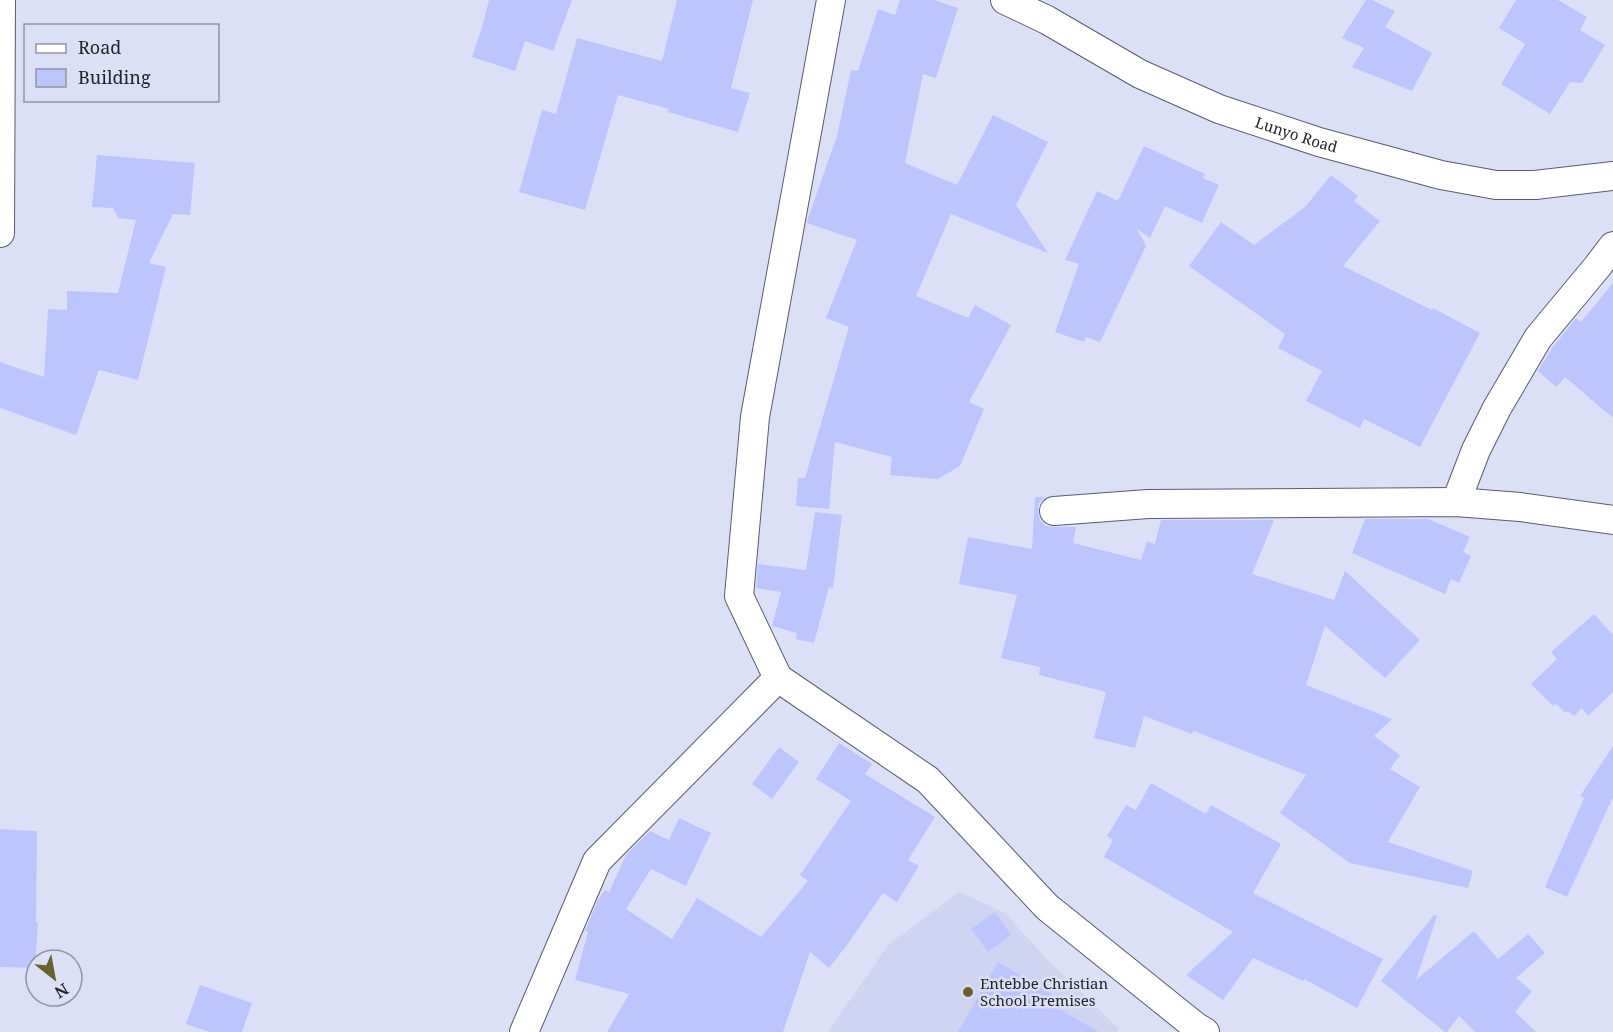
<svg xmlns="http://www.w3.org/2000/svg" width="1613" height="1032" font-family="'Noto Serif',serif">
<rect width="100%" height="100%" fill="#dce0f6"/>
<path fill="#cfd4f1" d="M 959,892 L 1005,913 L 1043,955 L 1119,1029 L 1117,1032 L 828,1032 L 888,945 Z"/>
<path fill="#bdc5fd" d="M 489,0 L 572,0 L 553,51 L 525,41 L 515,71 L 472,57 L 482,27 Z
M 677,0 L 753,0 L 731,88 L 750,93 L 738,132 L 668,112 L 669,109 L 618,95 L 585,210 L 519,192 L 542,110 L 556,114 L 577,38 L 662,61 Z
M 900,0 L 934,0 L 958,8 L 936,78 L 923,74 L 905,163 L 957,185 L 993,115 L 1048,142 L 1016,205 L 1048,253 L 951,214 L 916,296 L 968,318 L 975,305 L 1011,325 L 969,402 L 984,409 L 960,466 L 938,479 L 890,475 L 892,457 L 835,442 L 829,509 L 796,506 L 798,478 L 805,478 L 849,327 L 826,318 L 857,240 L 807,223 L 807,221 L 837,136 L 851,70 L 858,71 L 878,9 L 895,15 Z
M 1366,0 L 1372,0 L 1395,11 L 1385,27 L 1432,53 L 1412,91 L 1352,67 L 1364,48 L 1342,38 Z
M 1516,0 L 1558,0 L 1587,17 L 1580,30 L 1605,45 L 1582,83 L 1570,82 L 1550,114 L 1501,84 L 1525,44 L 1499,28 Z
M 1144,146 L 1205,174 L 1203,178 L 1219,185 L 1202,223 L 1165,206 L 1150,238 L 1137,229 L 1146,246 L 1100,342 L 1086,337 L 1084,342 L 1055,332 L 1079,264 L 1065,260 L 1097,191 L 1118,201 Z
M 97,155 L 195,163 L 190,215 L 173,214 L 149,263 L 166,267 L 138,380 L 99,370 L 76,435 L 0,408 L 0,362 L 44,377 L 48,309 L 67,310 L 67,291 L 118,293 L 136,220 L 118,218 L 113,208 L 92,207 Z
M 1331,175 L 1358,196 L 1354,201 L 1380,221 L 1343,266 L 1432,310 L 1433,308 L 1480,333 L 1420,447 L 1364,419 L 1360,428 L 1306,401 L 1322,371 L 1278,348 L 1285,334 L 1189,266 L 1221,222 L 1254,245 L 1305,207 Z
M 1613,283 L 1613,418 L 1565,377 L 1556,387 L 1538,371 L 1552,348 L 1576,318 L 1581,322 Z
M 1035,497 L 1045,497 L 1039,503 L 1038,512 L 1040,520 L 1046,526 L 1055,527 L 1076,527 L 1073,543 L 1141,560 L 1147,541 L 1155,544 L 1161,520 L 1274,520 L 1252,574 L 1334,600 L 1345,571 L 1420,640 L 1385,678 L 1325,626 L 1306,685 L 1392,719 L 1374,736 L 1400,755 L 1390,769 L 1420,787 L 1388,842 L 1473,871 L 1468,888 L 1350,863 L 1280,813 L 1306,775 L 1194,731 L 1192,734 L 1144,716 L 1135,748 L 1094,738 L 1106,692 L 1039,675 L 1040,667 L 1001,658 L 1017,595 L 959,584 L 968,537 L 1032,549 Z
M 815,512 L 842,515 L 833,588 L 829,587 L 814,643 L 796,639 L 797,633 L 772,626 L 781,592 L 756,588 L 758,564 L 806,570 Z
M 1365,519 L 1428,519 L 1470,537 L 1463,552 L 1471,556 L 1459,583 L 1451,579 L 1445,594 L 1352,553 Z
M 1594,614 L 1613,635 L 1613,692 L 1588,716 L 1582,708 L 1574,716 L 1568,711 L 1566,713 L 1556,704 L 1553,706 L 1531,684 L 1557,659 L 1551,652 Z
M 839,743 L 872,764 L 865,774 L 935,817 L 908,860 L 919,866 L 897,902 L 883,893 L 847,945 L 829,968 L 810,952 L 783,1032 L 607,1032 L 629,994 L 575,980 L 588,932 L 585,931 L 598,900 L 605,890 L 609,892 L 626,855 L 650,831 L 669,840 L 679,818 L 711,833 L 686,886 L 651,869 L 626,909 L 672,939 L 697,898 L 761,937 L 808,881 L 800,875 L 851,801 L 816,779 Z
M 1613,746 L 1613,797 L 1567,897 L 1545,887 L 1584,798 L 1580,796 Z
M 779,747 L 799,762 L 772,799 L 752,784 Z
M 1151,783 L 1206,814 L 1211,805 L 1281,844 L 1253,893 L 1383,959 L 1357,1008 L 1304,979 L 1303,981 L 1253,958 L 1223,1000 L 1186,975 L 1233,932 L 1104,857 L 1113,840 L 1107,836 L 1126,805 L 1136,810 Z
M 0,829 L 37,831 L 36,922 L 38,922 L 35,968 L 0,967 Z
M 995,912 L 1011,935 L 988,952 L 971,929 Z
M 1434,915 L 1437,916 L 1416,980 L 1474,931 L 1498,959 L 1528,934 L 1545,953 L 1516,978 L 1532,991 L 1515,1012 L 1536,1032 L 1475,1032 L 1459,1016 L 1447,1032 L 1445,1032 L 1381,981 Z
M 998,962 L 1052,994 L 1047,1002 L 1099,1032 L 958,1032 Z
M 200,985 L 252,1003 L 242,1032 L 209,1032 L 186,1024 Z"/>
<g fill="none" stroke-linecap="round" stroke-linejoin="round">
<g stroke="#595c6f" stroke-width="30">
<g id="minor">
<path d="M 831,0 L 755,417 L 739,596 L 778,678 L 928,780 L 1047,907 L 1195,1026 L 1205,1032"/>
<path id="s1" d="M 1005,0 L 1047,20 L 1140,74 L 1219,109 L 1319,142 L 1441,175 L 1496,185 L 1535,185 L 1613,176"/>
<path d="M 0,233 L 1,0"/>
<path d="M 1456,502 L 1476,450 L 1497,408 L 1538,338 L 1597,267 L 1613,246"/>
<path d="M 1054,511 L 1148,504 L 1456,502 L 1520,507 L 1613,520"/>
<path d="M 524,1032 L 597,861 L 778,678"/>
</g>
</g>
<use href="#minor" stroke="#fff" stroke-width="28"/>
</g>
<circle fill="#67612e" stroke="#dce0f6" stroke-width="2" cx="968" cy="992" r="6"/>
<g text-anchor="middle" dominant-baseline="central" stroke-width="5" stroke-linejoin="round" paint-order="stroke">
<g font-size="15" fill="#22232b" stroke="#dce0f6">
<text stroke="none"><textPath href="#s1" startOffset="322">Lunyo Road</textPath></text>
</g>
<g font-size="15" fill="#22232b" stroke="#dce0f6" text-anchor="start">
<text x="980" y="983">Entebbe Christian<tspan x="980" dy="17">School Premises</tspan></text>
</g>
</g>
<rect x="24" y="24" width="195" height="78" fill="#dce0f6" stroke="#9294a5" stroke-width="1.5"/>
<rect x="36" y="44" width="30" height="9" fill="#ffffff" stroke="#9294a5" stroke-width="1.5"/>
<text x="78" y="54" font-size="18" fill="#22232b">Road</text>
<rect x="36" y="69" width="30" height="18" fill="#bdc5fd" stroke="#9294a5" stroke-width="1.5"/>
<text x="78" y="84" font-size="18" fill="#22232b">Building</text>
<g transform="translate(54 978) rotate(149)"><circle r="28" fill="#dce0f6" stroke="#9294a5" stroke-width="1.5"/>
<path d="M0-4.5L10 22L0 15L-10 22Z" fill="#67612e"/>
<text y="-9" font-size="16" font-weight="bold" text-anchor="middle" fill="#22232b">N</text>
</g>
</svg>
